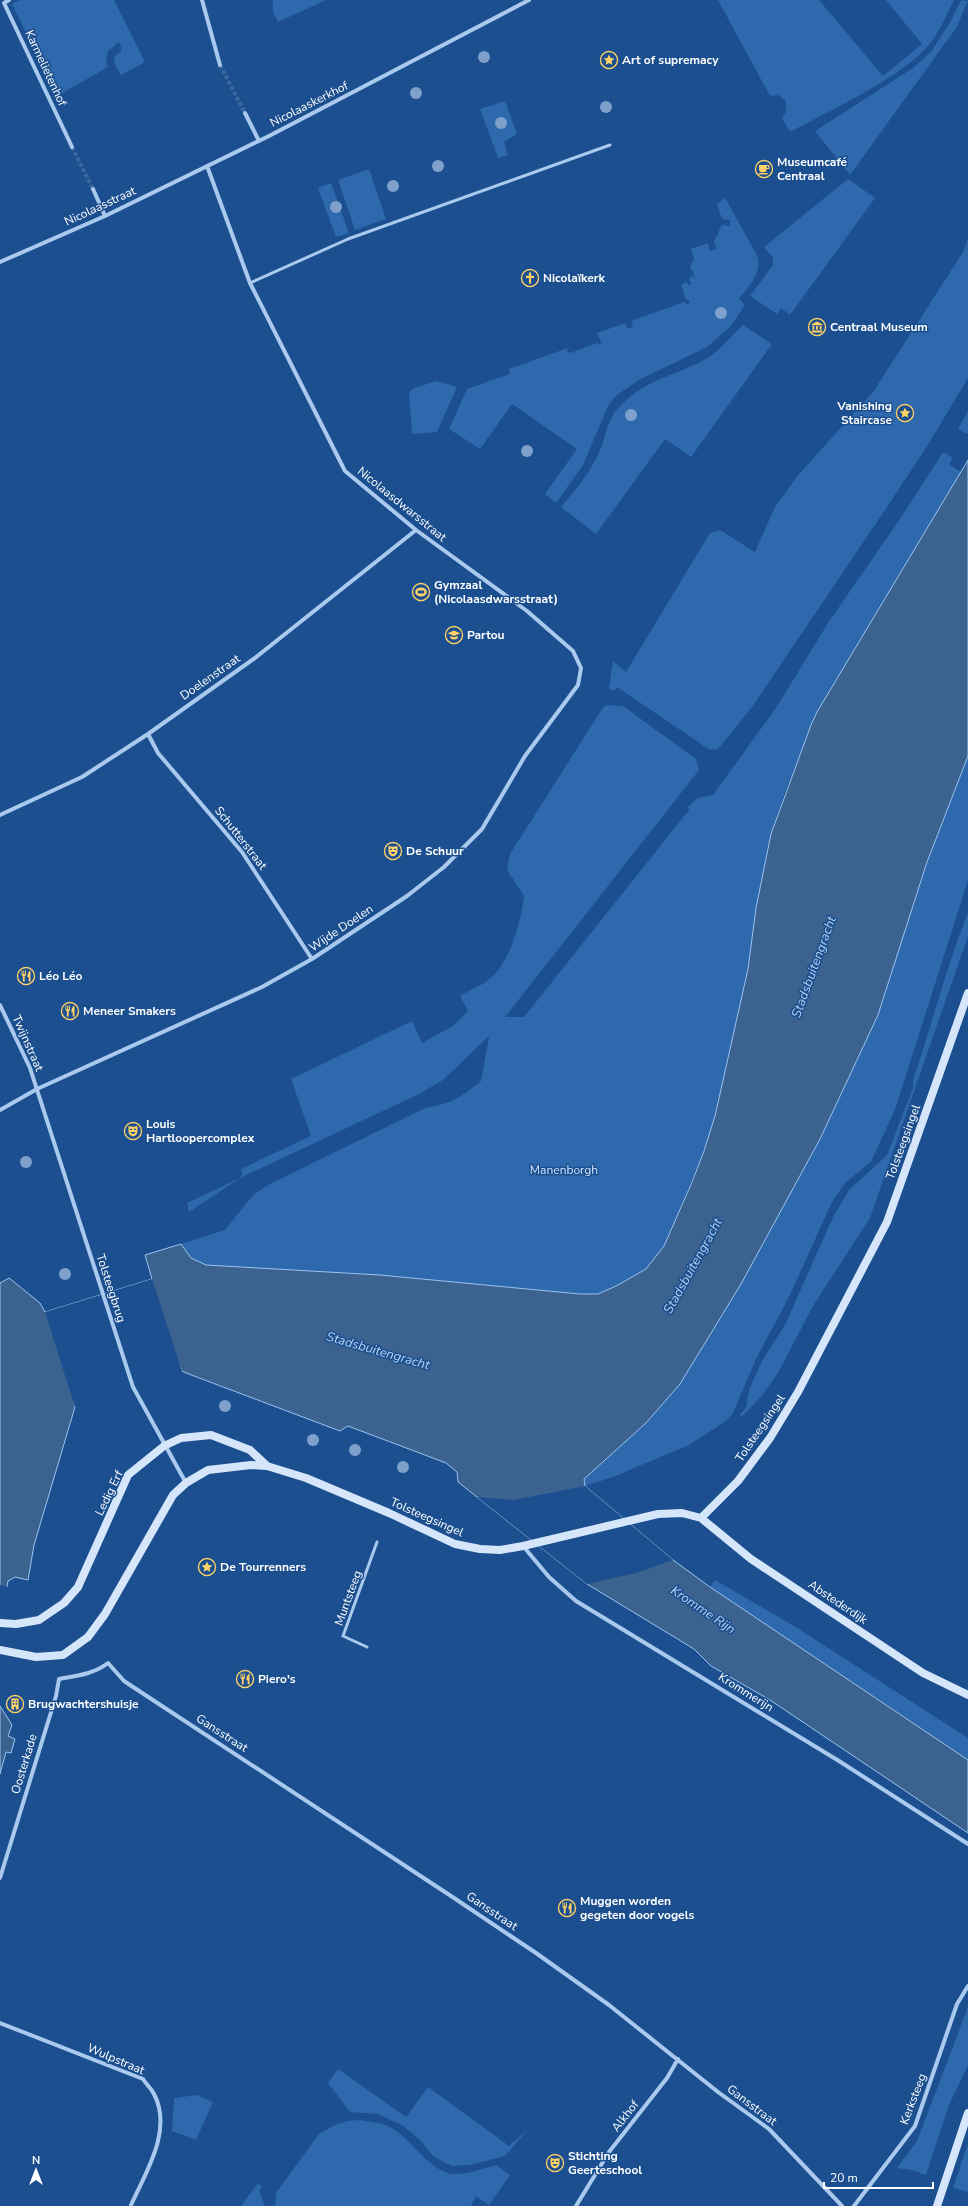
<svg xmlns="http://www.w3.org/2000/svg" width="968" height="2206" font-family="'Nunito Sans',sans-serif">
<rect width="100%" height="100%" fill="#1b4f8f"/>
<path fill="#2e69ad" d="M 20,0 L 114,0 L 145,62 L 121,75 L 115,65 L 114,57 L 122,50 L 119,42 L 108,51 L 106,62 L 108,67 L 57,96 L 12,4 Z
M 273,0 L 326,0 L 278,22 L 273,12 Z
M 718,0 L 819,0 L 883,76 L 922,44 L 886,0 L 954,0 C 947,13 941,29 932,41 C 904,77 831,110 790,132 L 782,118 L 786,112 L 786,101 L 778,95 L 770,96 Z
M 961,0 L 968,1 L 956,28 L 850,175 L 815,131 L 913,68 L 931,52 L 951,21 Z
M 505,101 L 517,134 L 504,142 L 508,155 L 498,158 L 480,109 Z
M 369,169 L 386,219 L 355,230 L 338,180 Z
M 848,179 L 875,198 L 790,315 L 781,308 L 777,314 L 750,296 L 773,265 L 773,258 L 764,247 Z
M 331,183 L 349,233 L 336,237 L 318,188 Z
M 725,198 L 757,255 C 763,273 749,285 739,299 L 745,305 L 730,327 L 707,347 L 639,380 L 617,395 L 609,404 L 583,465 L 556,503 L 545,494 L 577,449 L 512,404 L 480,449 L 449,429 L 467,389 L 510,374 L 509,369 L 568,348 L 567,351 L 570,353 L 597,343 L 600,345 L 601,342 L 597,333 L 625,323 L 628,329 L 633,327 L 631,321 L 684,302 L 688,305 L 690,301 L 686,299 L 681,285 L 687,282 L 688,285 L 691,284 L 689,280 L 691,276 L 695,277 L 690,267 L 694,259 L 691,249 L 708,243 L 710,251 L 716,249 L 714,241 L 722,225 L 730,226 L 730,220 L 722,219 L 717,204 Z
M 968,239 L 968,378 L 926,448 L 883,513 L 752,707 L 718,749 L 710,750 L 617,687 L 614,691 L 609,688 L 613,661 L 626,672 L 710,533 L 720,530 L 755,552 L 775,507 L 799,474 L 873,392 L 963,252 Z
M 743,325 L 772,344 L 691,457 L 665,439 L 596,534 L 561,507 C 575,490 590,473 599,453 C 606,437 607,419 620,406 C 649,376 680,376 712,355 C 723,347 733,334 743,325 Z
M 436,381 L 457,387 L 437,432 L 412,434 L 409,394 L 412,389 Z
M 968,411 L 968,433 L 967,434 L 958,429 Z
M 943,452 L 953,458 L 949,464 L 961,472 L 817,712 L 786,789 L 771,834 L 756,908 L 748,969 L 715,1116 L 704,1151 L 664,1246 L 646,1269 L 616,1286 L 598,1294 L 580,1294 L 380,1275 L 206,1265 L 191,1258 L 181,1244 L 225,1230 L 253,1195 L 268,1185 L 425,1108 C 450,1104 462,1097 481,1081 L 489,1037 L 492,1033 L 443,1080 L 419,1094 L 240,1178 L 189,1212 L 187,1203 L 240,1178 L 242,1174 L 241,1169 L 311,1136 L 291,1079 L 412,1021 L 422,1043 L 453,1026 L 468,1011 L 460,996 C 469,990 484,985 492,977 C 511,958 521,922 524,896 L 507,870 L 510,854 L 602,709 L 606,705 L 623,706 L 696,759 L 699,770 L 505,1017 L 524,1017 L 689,810 L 688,807 L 698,798 L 713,795 L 776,708 L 828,623 L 904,513 Z
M 968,756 L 968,880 L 896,1107 L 871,1162 L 846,1182 L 833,1200 L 788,1299 L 756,1359 L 733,1413 L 726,1421 L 689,1445 L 613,1477 L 585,1486 L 584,1479 L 646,1423 L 680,1384 L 741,1284 L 820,1139 L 878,1015 L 927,862 Z
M 968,913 L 968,936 L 870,1218 L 813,1306 L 778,1373 L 760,1398 L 741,1417 L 740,1414 L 746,1408 L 749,1390 L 762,1361 L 785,1325 L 833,1217 L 849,1190 L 887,1155 L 913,1088 L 913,1080 C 932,1025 946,967 968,913 Z
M 715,1580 L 794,1626 L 968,1738 L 968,1760 L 710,1587 Z
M 968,2007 L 968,2065 L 949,2105 L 926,2175 L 912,2170 L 897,2168 L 917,2141 Z
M 338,2069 L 406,2117 L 428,2087 L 509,2146 L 528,2129 L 505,2156 L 470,2165 L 452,2166 L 434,2157 L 420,2140 L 402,2125 L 377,2114 L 350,2112 L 328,2083 Z
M 197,2095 L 213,2102 L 196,2140 L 172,2131 L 174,2098 Z
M 359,2120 C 370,2122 382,2122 392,2128 C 411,2139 431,2173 454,2174 C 468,2174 483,2169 496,2165 L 510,2175 L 489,2205 L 476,2196 L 471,2206 L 275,2206 L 276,2193 L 319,2134 L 333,2126 L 347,2121 Z
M 968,2143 L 968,2192 L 953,2188 Z
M 258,2183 L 262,2187 L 259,2191 L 265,2206 L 241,2206 Z"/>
<path fill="#3c6290" stroke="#9cc4f0" d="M 968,460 L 968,756 L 927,862 L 878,1015 L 820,1139 L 741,1284 L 680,1384 L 646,1423 L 584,1479 L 585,1486 L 673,1560 L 710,1587 L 968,1760 L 968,1833 L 770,1700 L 711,1666 L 694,1649 L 587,1584 L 458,1482 L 457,1472 L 446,1463 L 348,1426 L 340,1431 L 186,1373 L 182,1371 L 178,1361 L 73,1397 L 75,1407 L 34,1545 L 28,1580 L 15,1577 L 8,1581 L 0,1622 L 0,1283 L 9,1278 L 40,1303 L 45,1312 L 152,1279 L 145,1255 L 181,1244 L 191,1258 L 206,1265 L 380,1275 L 580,1294 L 598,1294 L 616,1286 L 646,1269 L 664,1246 L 692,1182 L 704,1151 L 715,1116 L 748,969 L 756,908 L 771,834 L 811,725 L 817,712 Z
M 0,1706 L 12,1725 L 8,1736 L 15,1739 L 11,1753 L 6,1752 L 0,1774 Z"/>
<path fill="#1b4f8f" d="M 152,1279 L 182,1371 L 180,1371 L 177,1364 L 151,1372 L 75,1398 L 77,1406 L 75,1407 L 45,1312 Z
M 585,1486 L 673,1560 L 636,1573 L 587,1584 L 477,1497 L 514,1500 Z
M 0,1585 L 9,1587 L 0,1624 Z"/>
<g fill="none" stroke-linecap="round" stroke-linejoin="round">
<path stroke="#3d69a0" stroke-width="4" stroke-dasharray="4 2" stroke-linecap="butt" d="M 220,65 L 245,113
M 72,147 L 93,189"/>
<path stroke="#a9c9ee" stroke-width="3" d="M 250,283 L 348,239 L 610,145
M 367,1647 L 343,1636 L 377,1542"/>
<path stroke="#a9c9ee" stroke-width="4" d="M 9,0 L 4,3 L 72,147
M 202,0 L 220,65
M 245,113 L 259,141
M 93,189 L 105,216
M 0,262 L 105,216 L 269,136 L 529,0
M 148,734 L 158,753 L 242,852 L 312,959
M 0,815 L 82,777 L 148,734 L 255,658 L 416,530
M 0,1005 L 30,1068 L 133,1387 L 186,1483
M 0,1110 L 37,1089 L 262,987 L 312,959 L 407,896 L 444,867 L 482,829 L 525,756 L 578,685 L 581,668 L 573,651 L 527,611 L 416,530 L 345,471 L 250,283 L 207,166
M 523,1546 L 549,1577 L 576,1601 L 839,1761 L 968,1844
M 0,1878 L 56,1696 L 59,1679 C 76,1676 94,1674 108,1663 L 124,1681 L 451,1896 L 536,1953 L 609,2005 L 718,2092 L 769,2129 L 842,2206
M 0,2023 L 143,2079 C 146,2084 151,2088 154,2094 C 173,2130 146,2172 131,2205
M 576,2206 L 609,2152 L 667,2078 L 678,2059
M 854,2206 L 915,2126 L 957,2004 L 968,1986"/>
<path stroke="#d6e6fa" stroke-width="8" d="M 701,1518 L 738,1481 L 770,1438 L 798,1392 L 887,1222 L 968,993
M 0,1623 L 16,1624 L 39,1620 L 64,1603 L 78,1587 L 128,1475 L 164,1446 L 181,1438 L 211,1435 L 250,1450 L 267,1466
M 0,1650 L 36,1657 L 63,1655 L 88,1637 L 105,1614 L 173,1495 L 186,1483 L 208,1470 L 251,1465 L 267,1466 L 306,1478 L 389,1513 L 455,1544 L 480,1549 L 500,1550 L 523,1546 L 658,1514 L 682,1513 L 701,1518 L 751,1559 L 923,1673 L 968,1695
M 937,2206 L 968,2113"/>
</g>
<g fill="#7ea0ca">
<circle cx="484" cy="57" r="6"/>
<circle cx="416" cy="93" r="6"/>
<circle cx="606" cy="107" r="6"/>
<circle cx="501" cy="123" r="6"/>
<circle cx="438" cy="166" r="6"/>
<circle cx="393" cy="186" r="6"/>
<circle cx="336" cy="207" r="6"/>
<circle cx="721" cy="313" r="6"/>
<circle cx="631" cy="415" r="6"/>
<circle cx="527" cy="451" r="6"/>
<circle cx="26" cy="1162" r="6"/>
<circle cx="65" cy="1274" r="6"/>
<circle cx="225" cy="1406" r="6"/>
<circle cx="313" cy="1440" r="6"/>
<circle cx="355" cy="1450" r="6"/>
<circle cx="403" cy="1467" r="6"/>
</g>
<defs>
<g id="sight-ring" transform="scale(0.9)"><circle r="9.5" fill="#1b4f8f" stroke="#ffd166" stroke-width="1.5"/><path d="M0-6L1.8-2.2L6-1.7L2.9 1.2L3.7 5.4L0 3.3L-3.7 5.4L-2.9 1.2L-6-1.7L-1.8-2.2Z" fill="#ffd166"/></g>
<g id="cafe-ring" transform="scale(0.9)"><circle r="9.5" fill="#1b4f8f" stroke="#ffd166" stroke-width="1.5"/><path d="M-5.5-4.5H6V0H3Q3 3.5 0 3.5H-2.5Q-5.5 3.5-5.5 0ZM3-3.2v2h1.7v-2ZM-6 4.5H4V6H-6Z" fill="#ffd166"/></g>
<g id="church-ring" transform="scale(0.9)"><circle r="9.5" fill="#1b4f8f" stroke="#ffd166" stroke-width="1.5"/><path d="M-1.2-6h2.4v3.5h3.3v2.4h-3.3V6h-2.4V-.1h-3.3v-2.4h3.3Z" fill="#ffd166"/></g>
<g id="museum-ring" transform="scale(0.9)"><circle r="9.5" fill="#1b4f8f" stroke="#ffd166" stroke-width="1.5"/><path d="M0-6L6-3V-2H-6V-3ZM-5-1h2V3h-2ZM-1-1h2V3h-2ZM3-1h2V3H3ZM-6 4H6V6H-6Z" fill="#ffd166"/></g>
<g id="stadium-ring" transform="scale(0.9)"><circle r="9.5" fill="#1b4f8f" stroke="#ffd166" stroke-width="1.5"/><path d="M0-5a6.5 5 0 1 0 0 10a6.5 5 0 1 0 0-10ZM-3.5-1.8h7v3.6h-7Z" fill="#ffd166"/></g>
<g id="school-ring" transform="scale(0.9)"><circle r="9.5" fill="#1b4f8f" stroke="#ffd166" stroke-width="1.5"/><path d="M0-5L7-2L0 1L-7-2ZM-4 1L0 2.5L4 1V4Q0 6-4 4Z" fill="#ffd166"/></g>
<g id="theatre-ring" transform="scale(0.9)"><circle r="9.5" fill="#1b4f8f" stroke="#ffd166" stroke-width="1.5"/><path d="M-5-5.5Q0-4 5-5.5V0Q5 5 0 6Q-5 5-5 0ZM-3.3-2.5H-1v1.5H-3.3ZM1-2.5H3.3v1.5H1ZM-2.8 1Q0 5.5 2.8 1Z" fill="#ffd166"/></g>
<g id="restaurant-ring" transform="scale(0.9)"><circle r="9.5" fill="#1b4f8f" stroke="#ffd166" stroke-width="1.5"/><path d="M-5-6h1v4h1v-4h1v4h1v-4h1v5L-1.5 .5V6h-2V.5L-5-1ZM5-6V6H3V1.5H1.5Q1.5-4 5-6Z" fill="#ffd166"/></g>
<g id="building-ring" transform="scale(0.9)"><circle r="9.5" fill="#1b4f8f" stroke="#ffd166" stroke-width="1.5"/><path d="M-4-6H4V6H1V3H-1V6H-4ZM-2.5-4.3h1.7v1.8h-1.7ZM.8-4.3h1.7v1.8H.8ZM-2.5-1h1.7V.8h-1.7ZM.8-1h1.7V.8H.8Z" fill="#ffd166"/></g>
</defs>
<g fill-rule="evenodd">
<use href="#sight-ring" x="609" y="60"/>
<use href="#cafe-ring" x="764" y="169"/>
<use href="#church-ring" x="530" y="278"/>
<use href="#museum-ring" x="817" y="327"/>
<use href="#sight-ring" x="905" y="413"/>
<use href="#stadium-ring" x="421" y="592"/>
<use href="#school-ring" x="454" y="635"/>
<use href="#theatre-ring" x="393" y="851"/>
<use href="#restaurant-ring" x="26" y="976"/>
<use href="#restaurant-ring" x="70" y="1011"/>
<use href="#theatre-ring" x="133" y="1131"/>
<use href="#sight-ring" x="207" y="1567"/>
<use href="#restaurant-ring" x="245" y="1679"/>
<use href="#building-ring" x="15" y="1704"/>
<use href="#restaurant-ring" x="567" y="1908"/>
<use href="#theatre-ring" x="555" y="2163"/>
</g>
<g text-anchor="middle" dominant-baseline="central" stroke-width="3" stroke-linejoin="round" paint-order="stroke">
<g font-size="12" font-weight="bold" fill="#fff" stroke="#1b4f8f" text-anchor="start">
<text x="622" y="60">Art of supremacy</text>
<text x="777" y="162">Museumcafé<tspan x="777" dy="14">Centraal</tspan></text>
<text x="543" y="278">Nicolaïkerk</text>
<text x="830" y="327">Centraal Museum</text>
<text x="892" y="406" text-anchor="end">Vanishing<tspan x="892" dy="14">Staircase</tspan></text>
<text x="434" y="585">Gymzaal<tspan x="434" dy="14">(Nicolaasdwarsstraat)</tspan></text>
<text x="467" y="635">Partou</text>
<text x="406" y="851">De Schuur</text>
<text x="39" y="976">Léo Léo</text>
<text x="83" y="1011">Meneer Smakers</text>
<text x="146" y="1124">Louis<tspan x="146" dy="14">Hartloopercomplex</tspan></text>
<text x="220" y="1567">De Tourrenners</text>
<text x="258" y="1679">Piero's</text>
<text x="28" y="1704">Brugwachtershuisje</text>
<text x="580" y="1901">Muggen worden<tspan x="580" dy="14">gegeten door vogels</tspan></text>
<text x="568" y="2156">Stichting<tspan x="568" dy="14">Geerteschool</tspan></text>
</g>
<g font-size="12" fill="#fff" stroke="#1b4f8f">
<text transform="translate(46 68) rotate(65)">Karmelietenhof</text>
<text transform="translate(309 104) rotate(-27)">Nicolaaskerkhof</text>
<text transform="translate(100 206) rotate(-25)">Nicolaasstraat</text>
<text transform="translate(402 504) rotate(39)">Nicolaasdwarsstraat</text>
<text transform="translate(210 677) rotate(-35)">Doelenstraat</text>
<text transform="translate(241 838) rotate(52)">Schutterstraat</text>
<text transform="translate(341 928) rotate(-34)">Wijde Doelen</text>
<text transform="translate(28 1043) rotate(66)">Twijnstraat</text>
<text transform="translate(903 1142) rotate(-70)">Tolsteegsingel</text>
<text transform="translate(111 1288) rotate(72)">Tolsteegbrug</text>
<text transform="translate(760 1428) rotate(-56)">Tolsteegsingel</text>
<text transform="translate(109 1493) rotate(-64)">Ledig Erf</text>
<text transform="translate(427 1517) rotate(24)">Tolsteegsingel</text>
<text transform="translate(348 1598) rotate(-70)">Muntsteeg</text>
<text transform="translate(838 1602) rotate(34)">Abstederdijk</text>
<text transform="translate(746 1692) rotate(32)">Krommerijn</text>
<text transform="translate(222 1733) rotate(33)">Gansstraat</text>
<text transform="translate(24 1764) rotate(-73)">Oosterkade</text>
<text transform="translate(492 1911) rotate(34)">Gansstraat</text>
<text transform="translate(116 2059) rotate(23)">Wulpstraat</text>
<text transform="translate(913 2099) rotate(-69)">Kerksteeg</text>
<text transform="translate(752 2105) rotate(37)">Gansstraat</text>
<text transform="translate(625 2116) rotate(-52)">Alkhof</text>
</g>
<g font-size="12" fill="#cfe3fa" stroke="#1b4f8f">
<text x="564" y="1170">Manenborgh</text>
</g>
<g font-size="13" font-style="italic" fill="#b5d3f5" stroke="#1b4f8f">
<text transform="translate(814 967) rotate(-70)">Stadsbuitengracht</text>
<text transform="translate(693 1266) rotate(-61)">Stadsbuitengracht</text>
<text transform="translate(378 1351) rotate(16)">Stadsbuitengracht</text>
<text transform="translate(703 1610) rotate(34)">Kromme Rijn</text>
</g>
</g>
<g transform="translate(36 2170)" stroke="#1b4f8f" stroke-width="3" paint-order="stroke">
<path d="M0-3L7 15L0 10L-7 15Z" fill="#ffffff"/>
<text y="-6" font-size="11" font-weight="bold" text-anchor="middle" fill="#ffffff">N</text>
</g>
<path d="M824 2182v6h109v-6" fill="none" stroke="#ffffff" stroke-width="2"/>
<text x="830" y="2182" font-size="12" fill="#ffffff" stroke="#1b4f8f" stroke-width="3" paint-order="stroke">20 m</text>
</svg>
